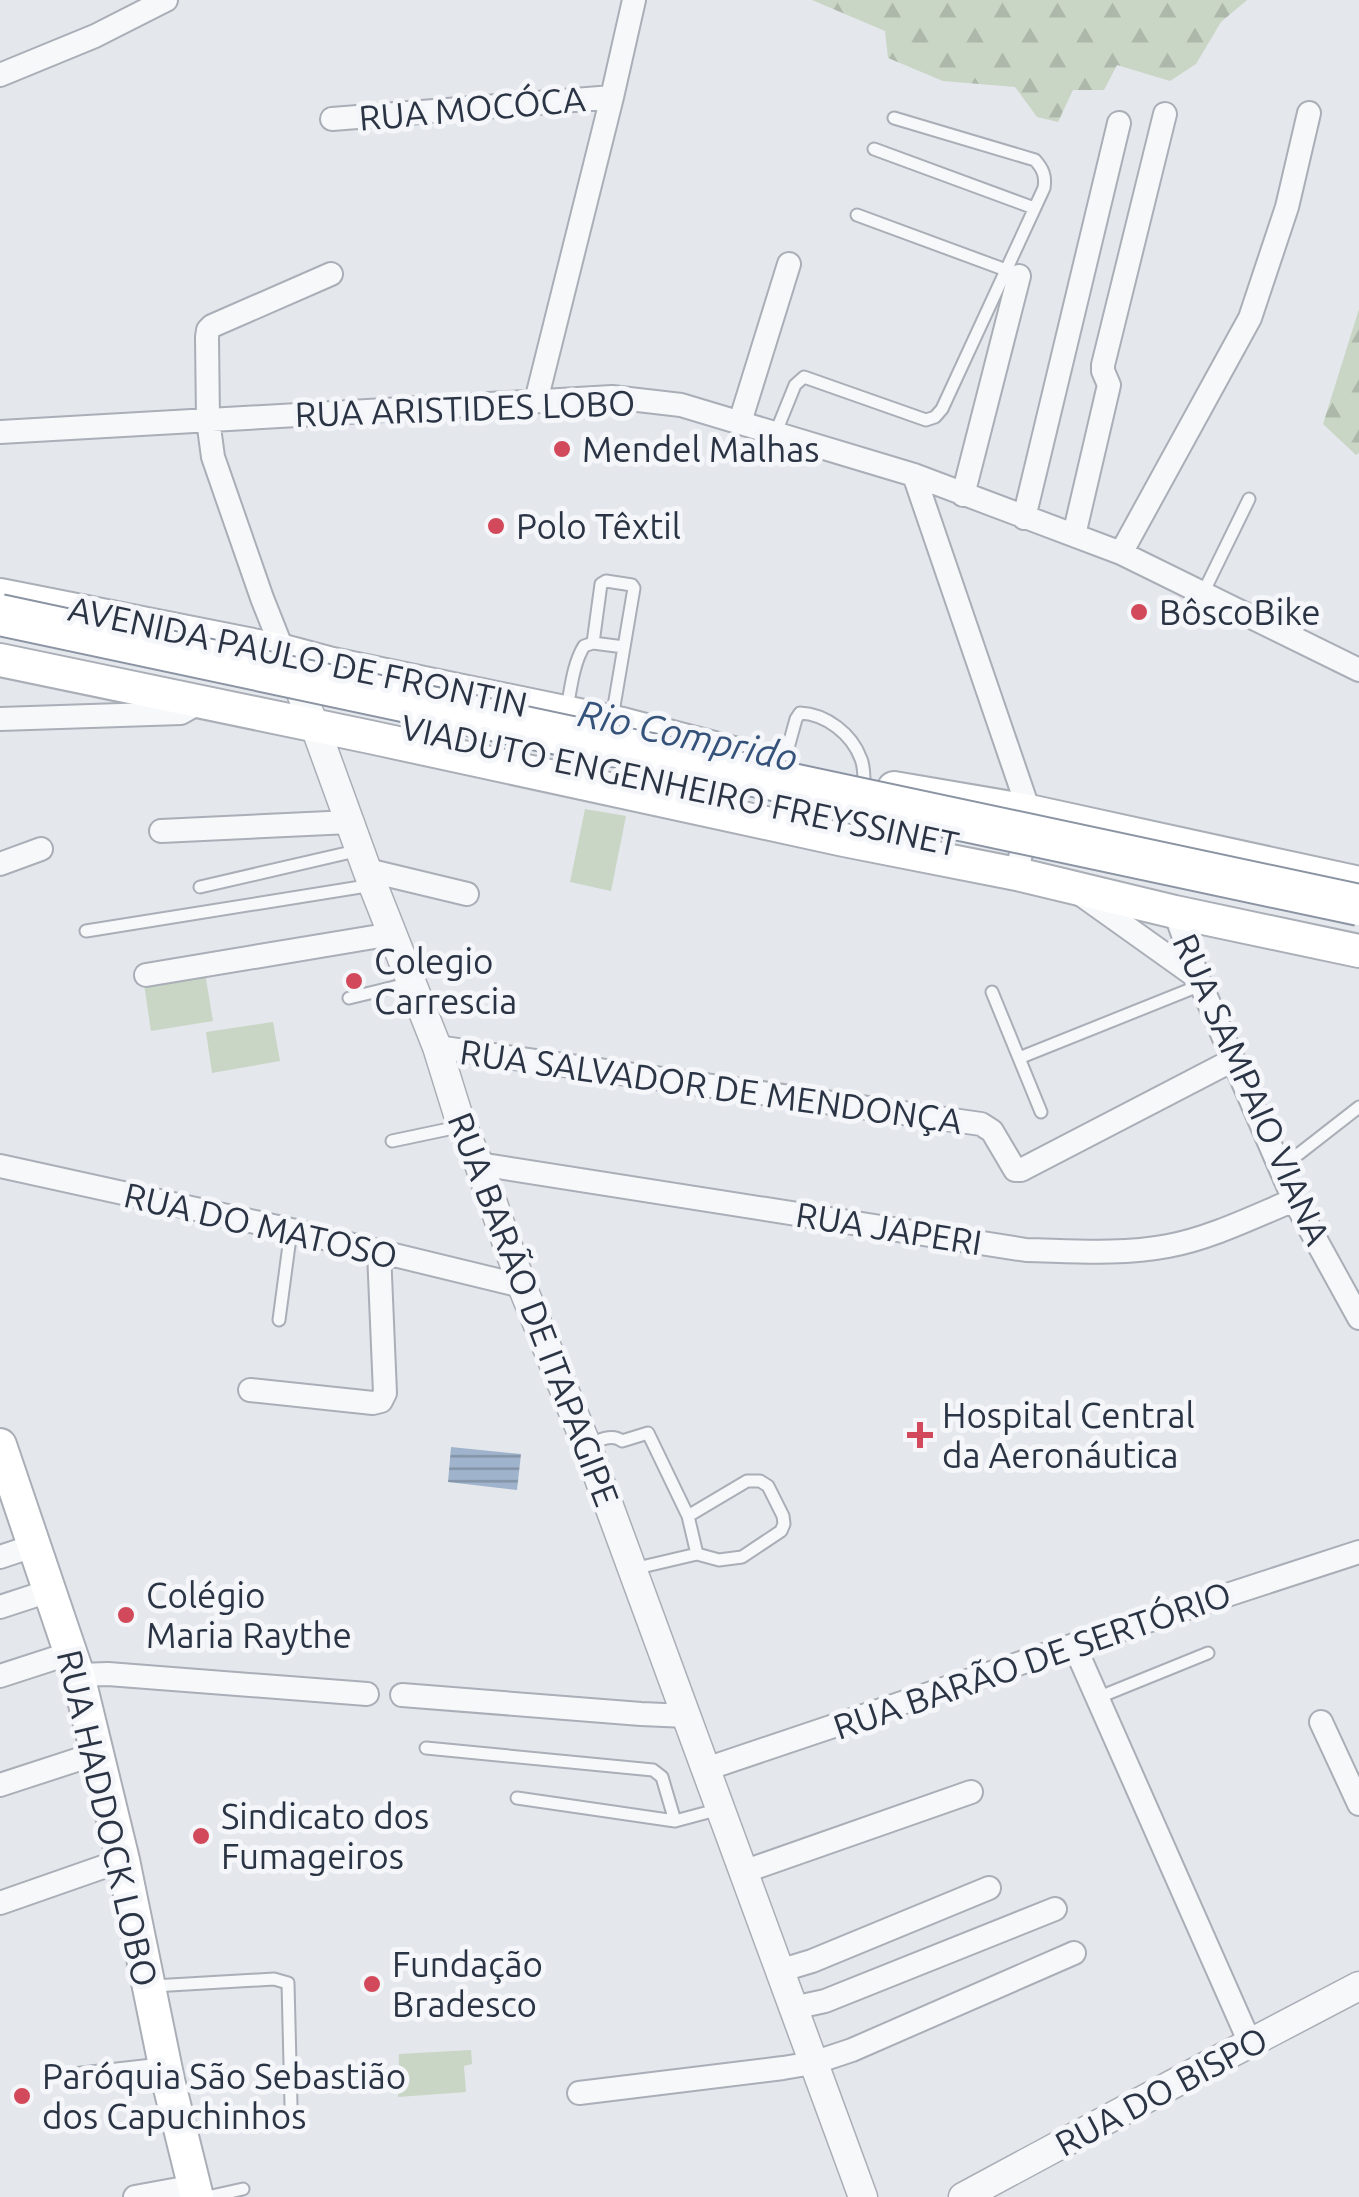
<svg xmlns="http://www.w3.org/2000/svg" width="1359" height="2197" font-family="Ubuntu,sans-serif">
<defs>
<pattern id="forest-firs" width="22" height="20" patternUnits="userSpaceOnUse" patternTransform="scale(2.5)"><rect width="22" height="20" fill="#c9d6c5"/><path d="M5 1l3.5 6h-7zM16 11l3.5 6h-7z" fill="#adb8ab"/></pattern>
<pattern id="water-rules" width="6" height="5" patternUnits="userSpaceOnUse" patternTransform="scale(2.5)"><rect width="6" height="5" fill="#9fb4cc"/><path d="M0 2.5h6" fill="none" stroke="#8293a7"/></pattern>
</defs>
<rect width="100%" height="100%" fill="#e4e7ec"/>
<path fill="#c9d6c5" d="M 585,809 L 626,816 L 611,891 L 570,882 Z
M 205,973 L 213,1021 L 151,1031 L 144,984 Z
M 273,1022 L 280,1061 L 212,1073 L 206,1032 Z
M 471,2050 L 472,2064 L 464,2066 L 466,2092 L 398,2097 L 399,2054 Z"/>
<path fill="url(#forest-firs)" d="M 812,0 L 1247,0 L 1221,22 L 1196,64 L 1170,81 L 1117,65 L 1104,90 L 1073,90 L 1058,122 L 1037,117 L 1015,87 L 943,81 L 888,58 L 885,31 Z
M 1359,309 L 1359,453 L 1356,455 L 1323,424 Z"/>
<path fill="url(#water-rules)" d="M 451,1447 L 521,1454 L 517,1490 L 448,1482 Z"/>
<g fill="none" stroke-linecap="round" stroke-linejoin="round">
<g stroke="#a9aeb7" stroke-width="15">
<path id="service" d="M 874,149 L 1034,208
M 857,215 L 1006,270
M 776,432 L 795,385 L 804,377 L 926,420 L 935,417 L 942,409 L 1044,188 C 1046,176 1043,169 1035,160 L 894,118
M 1203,593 L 1249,499
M 593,643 L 601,584 L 606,581 L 632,585 L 634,588 L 612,718
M 567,708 C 571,688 573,664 584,646 L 593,643 L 624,647
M 783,766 L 796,719 L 800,713 C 826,714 852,734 861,759 C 864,766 864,775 864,783
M 200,887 L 360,850
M 86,931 L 373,885
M 992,992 L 1041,1112
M 349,998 L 411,983
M 1019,1058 L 1201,985
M 392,1141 L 463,1126
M 1279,1166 L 1300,1153 L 1359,1107
M 279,1320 L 291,1230
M 588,1446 C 598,1440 612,1433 622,1441 L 648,1433 L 688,1516 L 697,1554
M 633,1569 L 697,1554 L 719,1560 L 742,1557 L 781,1531 L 784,1524 L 783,1516 L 768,1486 L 760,1481 L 747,1481 L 688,1516
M 1097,1698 L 1208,1653
M 426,1748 L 653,1770 L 662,1777 L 675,1821
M 517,1798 L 675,1821 L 720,1809
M 153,1986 L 274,1979 L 288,1983 L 291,2105
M 73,2074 L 161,2064
M 207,2197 L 243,2189"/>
</g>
<g stroke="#a9aeb7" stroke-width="26">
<path id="minor" d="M 0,75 L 95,36 L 166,0
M 332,119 L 612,97
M 536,401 L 612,97 L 634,0
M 740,422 L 789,264
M 0,432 L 612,397 L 681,405 L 914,475 L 1121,553 L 1359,670
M 914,475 L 1029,811 L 1017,874
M 963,495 L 1019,276
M 1024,518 L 1119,123
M 1074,535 L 1109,385 L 1103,371 L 1103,365 L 1165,114
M 1121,553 L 1250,318 L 1287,207 L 1309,113
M 283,651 L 262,598 L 213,457 L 208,420 L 207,337 L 208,330 L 212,326 L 331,274
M 0,719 L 181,713 L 190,708 L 195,700
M 161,831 L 350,822
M 0,864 L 41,849
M 367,870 L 467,894
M 1083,896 L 1198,978
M 1175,912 L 1198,978 L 1294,1200 L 1359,1318
M 146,975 L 392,934
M 437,1047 L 981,1124 L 992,1131 L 1015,1170 L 1021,1170 L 1233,1060
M 479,1164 L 1026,1250 C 1073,1251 1121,1255 1168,1246 C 1211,1238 1253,1217 1294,1200
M 0,1166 L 291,1230 L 522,1286
M 250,1390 L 373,1403 L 381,1401 L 385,1393 L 379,1252
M 0,1557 L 33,1546
M 0,1607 L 49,1591
M 1074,1645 L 1250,2043
M 78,1675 L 108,1674 L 367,1694
M 0,1676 L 71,1653
M 402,1695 L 641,1714 L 687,1716
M 1321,1722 L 1359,1804
M 706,1769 L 1074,1645 L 1359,1552
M 0,1785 L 98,1753
M 743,1872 L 971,1792
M 0,1903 L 123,1860
M 779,1971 L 812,1961 L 989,1888
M 793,2008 L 825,2001 L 1055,1909
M 579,2093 L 783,2068 L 813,2063 L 852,2050 L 1074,1953
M 135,2197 L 195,2186"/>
</g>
<g stroke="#a9aeb7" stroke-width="31">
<path id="tertiary" d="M 290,667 L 314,724 L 367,870 L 437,1047 L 460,1121 L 479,1164 L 522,1286 L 587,1446 L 863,2197
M 963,2197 L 1212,2063 L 1359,1986"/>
</g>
<g stroke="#a9aeb7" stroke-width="36">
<path id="secondary" d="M 0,595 L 283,651 L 332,664 L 622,724 L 733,753
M 0,660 L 370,737 L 844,840 L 1017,874 L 1175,912 L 1359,951
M 894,788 L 1029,811 L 1359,883
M 0,1445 L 78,1675 L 123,1860 L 168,2080 L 197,2197"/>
</g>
<use href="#service" stroke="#f7f8fa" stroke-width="11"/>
<use href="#minor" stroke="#f7f8fa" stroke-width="22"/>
<use href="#tertiary" stroke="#f7f8fa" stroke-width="28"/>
<use href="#secondary" stroke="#fff" stroke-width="32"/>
<g stroke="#8b94a3" stroke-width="44" stroke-linecap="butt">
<path id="motorway-bridge" d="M 0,615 L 1359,905"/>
</g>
<use href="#motorway-bridge" stroke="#fff" stroke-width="40"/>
</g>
<g fill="#d1495b" stroke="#f4f6f9" stroke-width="4">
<circle cx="562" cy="449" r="10"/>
<circle cx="496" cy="526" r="10"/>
<circle cx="1139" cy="612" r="10"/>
<circle cx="354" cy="981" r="10"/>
<path d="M915 1420h10v10h10v10h-10v10h-10v-10h-10v-10h10z"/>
<circle cx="126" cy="1615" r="10"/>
<circle cx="201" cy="1836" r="10"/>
<circle cx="372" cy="1984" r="10"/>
<circle cx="22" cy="2096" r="10"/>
</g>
<g text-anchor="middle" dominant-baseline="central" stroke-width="10" stroke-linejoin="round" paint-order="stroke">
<g font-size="35" fill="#2b3445" stroke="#f4f6f9">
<text transform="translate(472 108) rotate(-5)">RUA MOCÓCA</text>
<text transform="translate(465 408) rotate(-2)">RUA ARISTIDES LOBO</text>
<text transform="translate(298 656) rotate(12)">AVENIDA PAULO DE FRONTIN</text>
<text transform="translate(680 785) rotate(12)">VIADUTO ENGENHEIRO FREYSSINET</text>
<text transform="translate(711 1086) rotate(8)">RUA SALVADOR DE MENDONÇA</text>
<text transform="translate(1252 1089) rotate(66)">RUA SAMPAIO VIANA</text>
<text transform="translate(261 1225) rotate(13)">RUA DO MATOSO</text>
<text transform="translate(889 1228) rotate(9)">RUA JAPERI</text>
<text transform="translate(534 1309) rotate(69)">RUA BARÃO DE ITAPAGIPE</text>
<text transform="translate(1032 1660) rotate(-19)">RUA BARÃO DE SERTÓRIO</text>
<text transform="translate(108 1818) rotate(77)">RUA HADDOCK LOBO</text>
<text transform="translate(1161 2091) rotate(-28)">RUA DO BISPO</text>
</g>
<g font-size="35" fill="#2b3445" stroke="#f4f6f9" text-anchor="start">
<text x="582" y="449">Mendel Malhas</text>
<text x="516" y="526">Polo Têxtil</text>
<text x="1159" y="612">BôscoBike</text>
<text x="374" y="961">Colegio<tspan x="374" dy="40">Carrescia</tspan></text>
<text x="942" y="1415">Hospital Central<tspan x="942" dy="40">da Aeronáutica</tspan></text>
<text x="146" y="1595">Colégio<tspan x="146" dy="40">Maria Raythe</tspan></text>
<text x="221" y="1816">Sindicato dos<tspan x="221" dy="40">Fumageiros</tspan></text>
<text x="392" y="1964">Fundação<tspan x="392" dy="40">Bradesco</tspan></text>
<text x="42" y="2076">Paróquia São Sebastião<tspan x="42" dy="40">dos Capuchinhos</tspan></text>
</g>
<g font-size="38" font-style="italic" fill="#34527a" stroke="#f4f6f9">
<text transform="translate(688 735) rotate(12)">Rio Comprido</text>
</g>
</g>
</svg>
